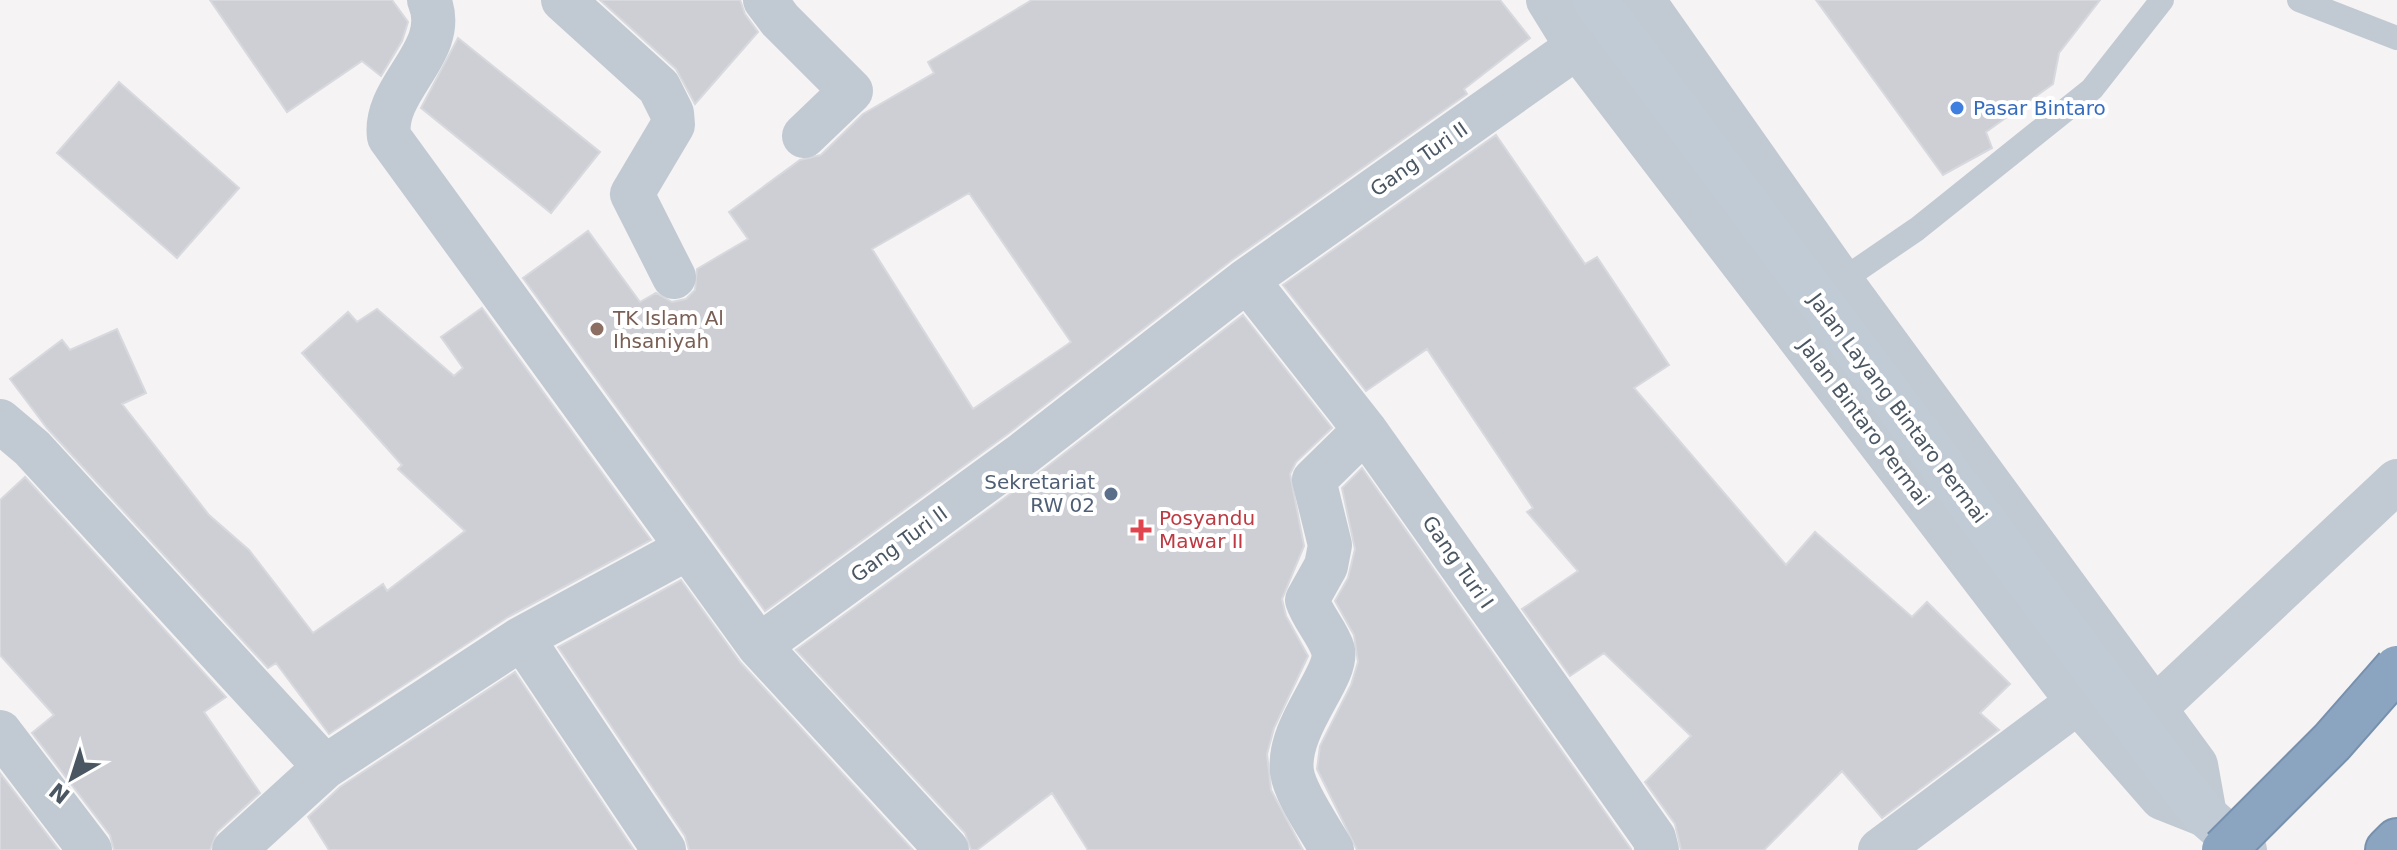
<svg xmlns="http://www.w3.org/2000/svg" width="2397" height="850" font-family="'DejaVu Sans',sans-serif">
<rect width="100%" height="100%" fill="#f5f3f3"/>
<path fill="#cdcfd5" stroke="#d7d9de" stroke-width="2" fill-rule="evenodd" d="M 210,0 L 392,0 L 408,22 L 402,41 L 381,76 L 362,61 L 287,112 Z
M 600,0 L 740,0 L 745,14 L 758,32 L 695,104 L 676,69 Z
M 1032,0 L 1500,0 L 1530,38 L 1464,89 L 1467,94 L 1232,260 L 1009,433 L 765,611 L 523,278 L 588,231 L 640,302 L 656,293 L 672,302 L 686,299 L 695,290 L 697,269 L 748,239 L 729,212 L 800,160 L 821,155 L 863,114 L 934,73 L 928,62 ZM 969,193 L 1071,342 L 973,409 L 872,249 Z
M 1816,0 L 2100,0 L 2059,53 L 2053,84 L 1986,132 L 1992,148 L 1943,175 Z
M 458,38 L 600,152 L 551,213 L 421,108 Z
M 119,82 L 239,188 L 177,258 L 57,153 Z
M 1496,135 L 1585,264 L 1597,257 L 1669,365 L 1634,388 L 1786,565 L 1815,532 L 1912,617 L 1927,602 L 2010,684 L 1980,713 L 1999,730 L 1882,818 L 1842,771 L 1764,850 L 1681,850 L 1675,824 L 1645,782 L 1691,736 L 1604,653 L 1570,676 L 1522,609 L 1578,571 L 1527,512 L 1533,508 L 1427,349 L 1366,391 L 1283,285 Z
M 482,308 L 651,540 L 508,617 L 329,734 L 276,663 L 268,668 L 47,428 L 10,379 L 62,340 L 70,350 L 117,329 L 146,393 L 122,404 L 209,515 L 249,550 L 313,633 L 383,584 L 387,591 L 465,531 L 398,469 L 402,465 L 302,353 L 348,312 L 357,322 L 377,309 L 454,376 L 463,368 L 441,337 Z
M 1243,315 L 1332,428 L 1296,462 L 1290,474 L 1304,546 L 1282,599 L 1286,616 L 1308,656 L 1274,728 L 1267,754 L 1271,790 L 1303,850 L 1088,850 L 1052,793 L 977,850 L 971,850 L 965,833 L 796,650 L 1039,473 Z
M 1362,468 L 1631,849 L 1631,850 L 1357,850 L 1317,769 L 1320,746 L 1351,685 L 1358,662 L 1354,635 L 1335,601 L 1348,578 L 1355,549 L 1342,488 Z
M 25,477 L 226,697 L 204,712 L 260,793 L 217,832 L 210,850 L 114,850 L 110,835 L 32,733 L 54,715 L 0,655 L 0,500 Z
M 681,580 L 741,663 L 913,850 L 689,850 L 685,836 L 558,647 Z
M 515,672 L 634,850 L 329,850 L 308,817 L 340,787 Z
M 0,773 L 59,850 L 0,850 Z"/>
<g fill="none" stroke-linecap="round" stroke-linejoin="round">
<g stroke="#7690ad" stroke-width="48">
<path id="motorway" d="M 2388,850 L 2397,841"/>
</g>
<path stroke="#c1cad2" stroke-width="24" d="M 2299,0 L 2397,38
M 1841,281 L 1917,229 L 2092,89 L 2162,0"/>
<path stroke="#c1cad2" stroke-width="44" d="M 429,0 C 451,51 382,87 389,137 L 688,548
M 563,0 L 659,87 L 672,113 L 673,125 L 632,194 L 674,277
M 765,0 L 780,20 L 851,91 L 804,136
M 1247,280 L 1365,430 L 1654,838 L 1657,850
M 0,421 L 32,448 L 325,767
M 522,638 L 664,850
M 759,646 L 947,850
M 2155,708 L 2397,481
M 0,732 L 90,850
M 234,850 L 325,767 L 522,638 L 688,548 L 759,646 L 1024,453 L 1247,280 L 1577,47
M 1332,850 C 1321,830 1295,794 1292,772 C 1286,727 1339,676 1333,650 C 1328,633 1313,618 1307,600 L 1326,566 L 1330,545 L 1314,480 L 1365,430
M 1880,850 L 2078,702"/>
<path stroke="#c1cad2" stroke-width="44" d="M 1548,0 L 1577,47 L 2078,702 L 2162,798 L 2205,815
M 1643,0 L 1841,281 L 2196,765 L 2205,815"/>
<path stroke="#c1cbd6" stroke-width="44" d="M 1595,0 L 2178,782 L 2205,815 L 2245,850"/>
<use href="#motorway" stroke="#8ba5c1" stroke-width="44"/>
<g stroke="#7690ad" stroke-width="48" stroke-linecap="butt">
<path id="motorway-bridge" d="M 2224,850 L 2332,742 L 2397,668"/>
</g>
<use href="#motorway-bridge" stroke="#8ba5c1" stroke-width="44"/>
</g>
<circle fill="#3f7fe0" stroke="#fff" stroke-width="3" cx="1957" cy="108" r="8"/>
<circle fill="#8d6e63" stroke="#fff" stroke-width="3" cx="597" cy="329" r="8"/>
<circle fill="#5c6f8a" stroke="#fff" stroke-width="3" cx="1111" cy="494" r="8"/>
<path fill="#e0444e" stroke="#fff" stroke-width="3" d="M1137 518h8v8h8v8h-8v8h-8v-8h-8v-8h8z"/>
<g text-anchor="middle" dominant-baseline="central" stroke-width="8" stroke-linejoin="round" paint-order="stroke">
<g font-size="20" fill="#366cbe" stroke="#fff" text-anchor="start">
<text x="1973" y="108">Pasar Bintaro</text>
</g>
<g font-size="20" fill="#4a5661" stroke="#fff">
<text transform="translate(1419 159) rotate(-35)">Gang Turi II</text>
<text transform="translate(1898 408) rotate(53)">Jalan Layang Bintaro Permai</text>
<text transform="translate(1864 422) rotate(53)">Jalan Bintaro Permai</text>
<text transform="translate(899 544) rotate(-36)">Gang Turi II</text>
<text transform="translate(1458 562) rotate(55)">Gang Turi I</text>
</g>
<g font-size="20" fill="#785e54" stroke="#fff" text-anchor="start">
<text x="613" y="318">TK Islam Al<tspan x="613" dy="23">Ihsaniyah</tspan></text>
</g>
<g font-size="20" fill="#4e5e75" stroke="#fff" text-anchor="end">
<text x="1095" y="482">Sekretariat<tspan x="1095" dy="23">RW 02</tspan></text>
</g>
<g font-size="20" fill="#be3a42" stroke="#fff" text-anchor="start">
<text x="1159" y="518">Posyandu<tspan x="1159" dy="23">Mawar II</tspan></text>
</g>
</g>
<g transform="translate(72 778) rotate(219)" stroke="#ffffff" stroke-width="6" paint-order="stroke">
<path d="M0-6L14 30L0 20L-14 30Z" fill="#4a5661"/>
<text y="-12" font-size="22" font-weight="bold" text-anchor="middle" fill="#4a5661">N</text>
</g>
</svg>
